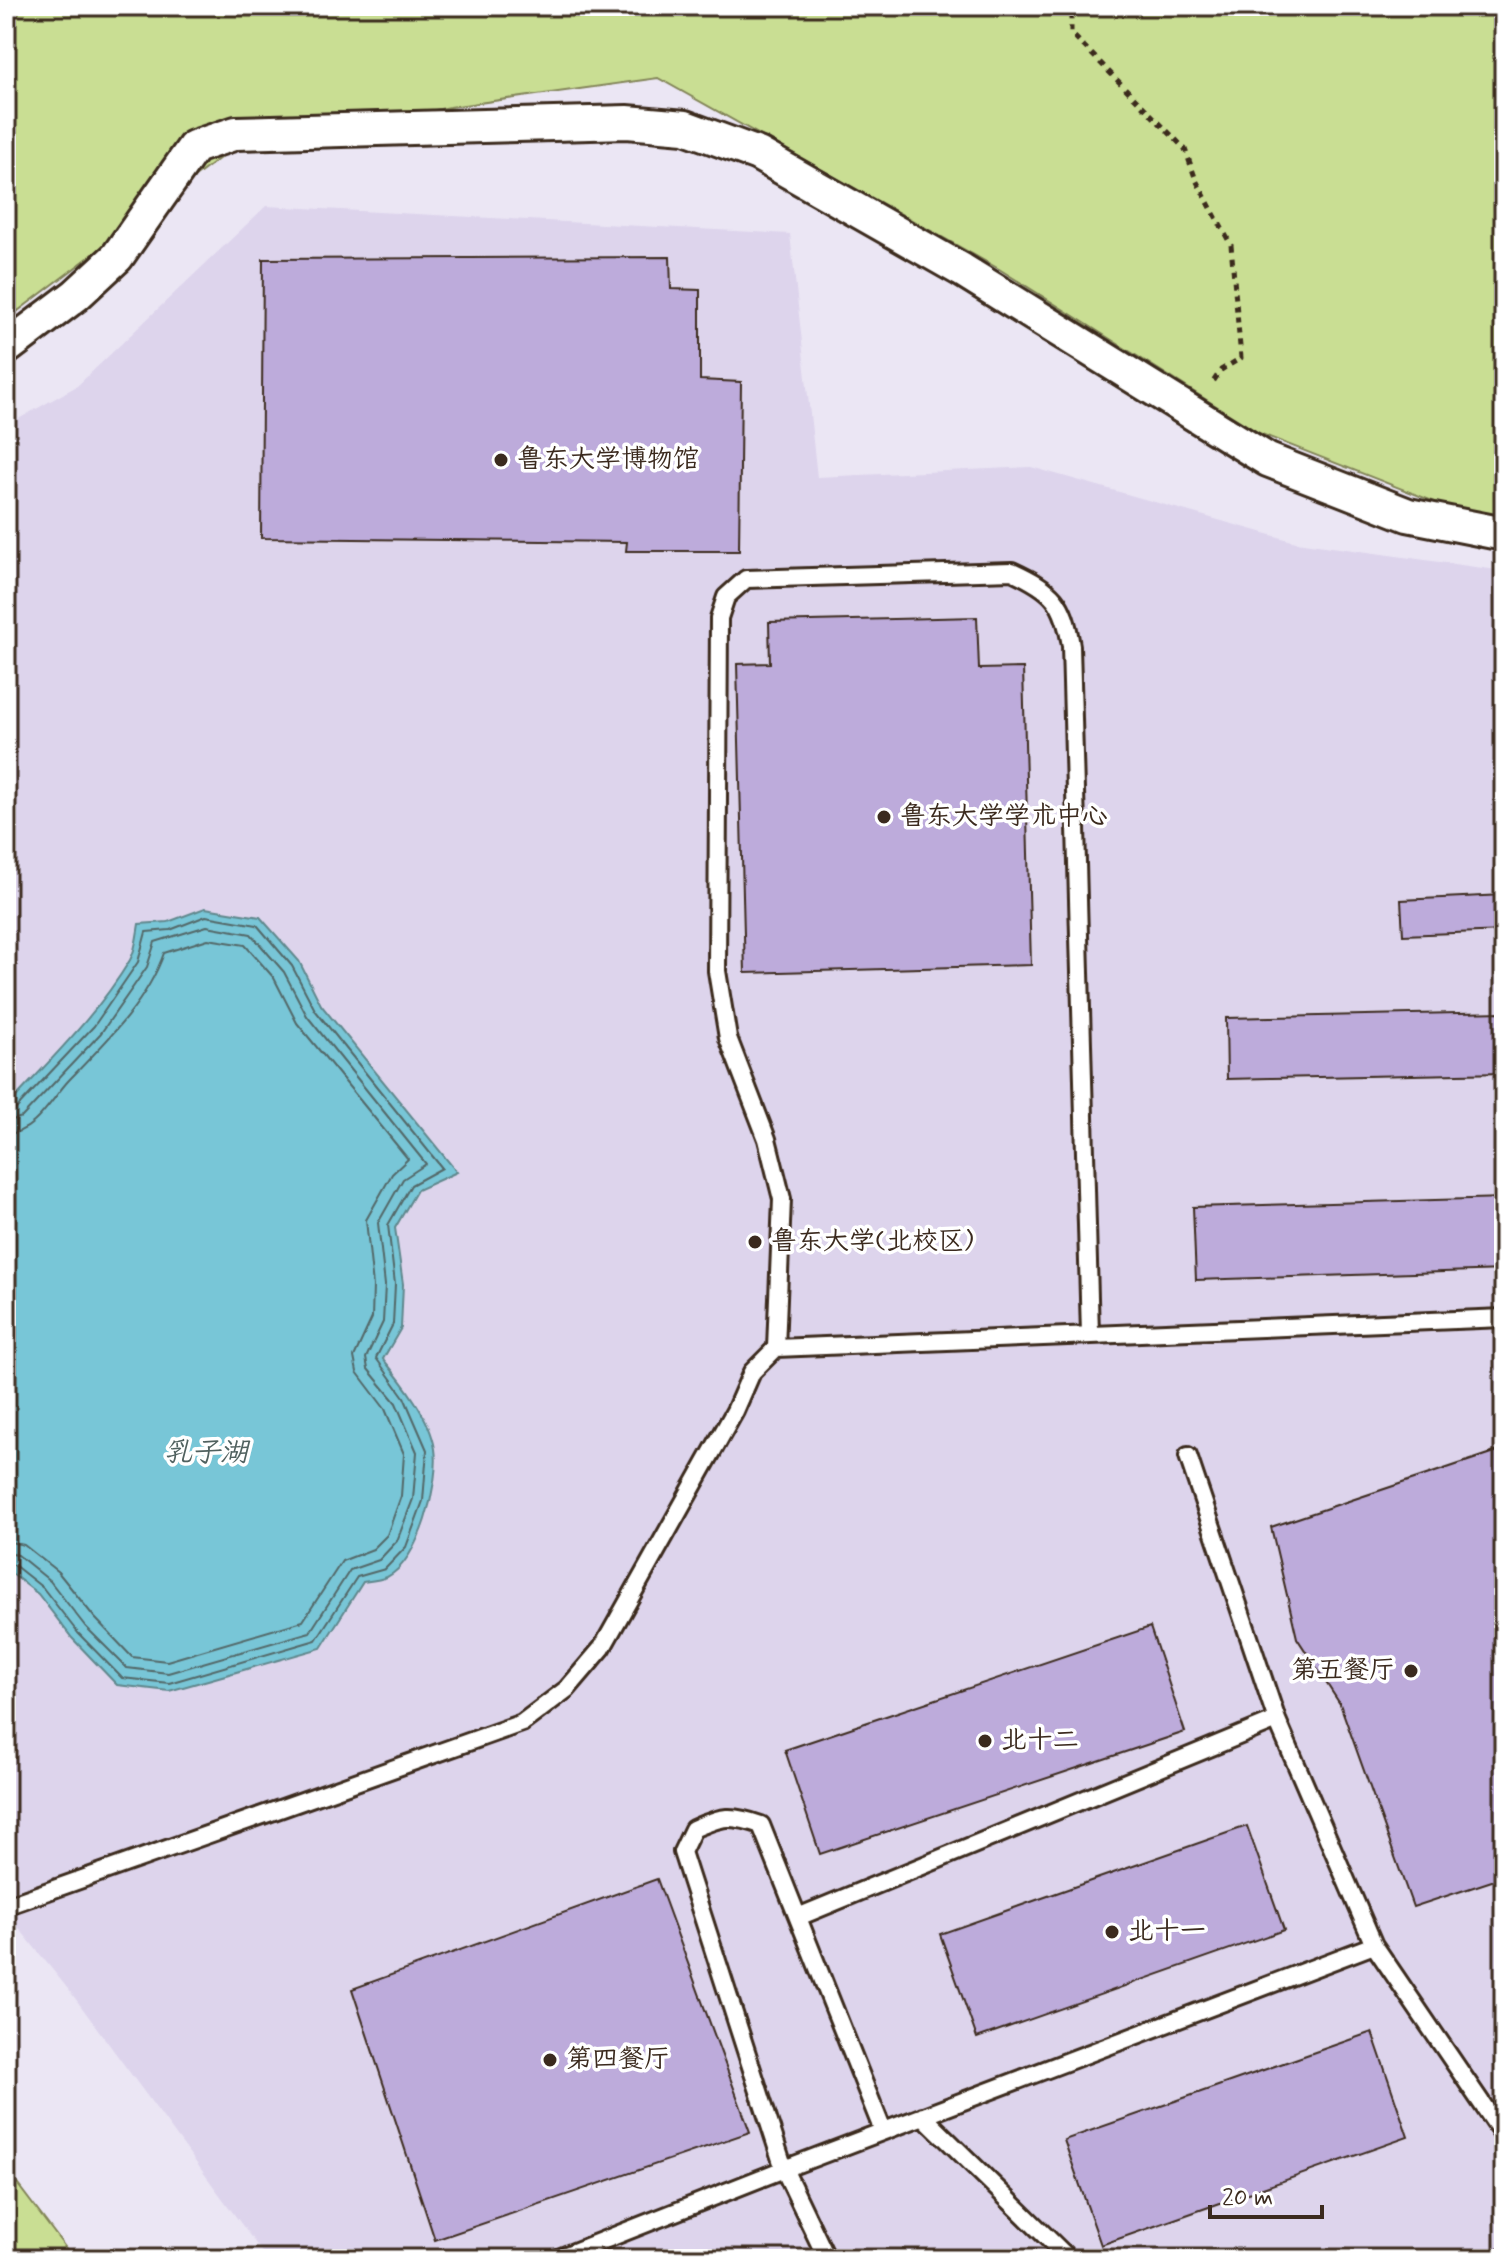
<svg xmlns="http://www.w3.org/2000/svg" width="1510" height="2265" font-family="Mynerve,'LXGW WenKai TC',sans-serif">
<rect width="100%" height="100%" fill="#ebe6f4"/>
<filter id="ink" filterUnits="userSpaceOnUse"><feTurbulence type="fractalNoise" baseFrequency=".0125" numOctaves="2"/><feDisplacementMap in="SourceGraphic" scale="16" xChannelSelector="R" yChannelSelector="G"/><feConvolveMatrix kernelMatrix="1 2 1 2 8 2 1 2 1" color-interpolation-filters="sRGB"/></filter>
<g filter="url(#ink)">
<path fill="#ddd4ec" d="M 266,206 L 790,234 L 817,477 L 1031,467 L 1296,542 L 1504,571 L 1504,2259 L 267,2259 L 72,1994 L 6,1912 L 6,426 L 77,386 Z"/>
<path fill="#c9de93" stroke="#828458" stroke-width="2" d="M 6,6 L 1504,6 L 1504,529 L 1259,433 L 999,269 L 658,78 L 450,107 L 228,152 L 6,320 Z
M 6,2169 L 74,2259 L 6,2259 Z"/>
<path fill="#78c6d7" stroke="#60888d" stroke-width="2" d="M 205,908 L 260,917 L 299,961 L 321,1005 L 457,1172 L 417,1190 L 395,1228 L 403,1284 L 401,1328 L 383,1359 C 403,1383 430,1417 435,1449 C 440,1482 419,1562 387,1577 C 380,1580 370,1581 363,1582 L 321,1648 L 169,1691 L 117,1685 L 72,1638 L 38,1594 L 6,1569 L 6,1108 C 49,1061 97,1015 130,960 C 136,950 137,935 139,924 L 168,922 Z"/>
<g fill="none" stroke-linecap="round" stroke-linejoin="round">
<path stroke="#536868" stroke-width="2" d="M 6,1112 L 15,1110 L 94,1026 L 138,962 L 146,932 L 170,930 L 206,916 L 257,925 L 292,966 L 315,1010 L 442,1168 L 411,1185 L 388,1225 L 395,1284 L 393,1324 L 376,1358 L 404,1397 L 427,1450 L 423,1501 L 406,1547 L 385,1569 L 357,1577 L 316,1640 L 169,1683 L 122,1678 L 78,1633 L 43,1588 L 14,1565 L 6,1563
M 6,1122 L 22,1117 L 101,1033 L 147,967 L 155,942 L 207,926 L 251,934 L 284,972 L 307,1016 L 426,1164 L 403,1179 L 378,1223 L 385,1285 L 383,1322 L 366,1358 L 368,1369 L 396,1403 L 417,1452 L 413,1499 L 397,1541 L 379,1560 L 350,1570 L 310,1632 L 168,1673 L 127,1668 L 85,1626 L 50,1581 L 18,1555 L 6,1553
M 6,1134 C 36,1133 51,1099 69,1080 C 105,1043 147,1002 164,953 L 208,939 L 245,945 L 274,978 L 297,1023 L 408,1159 L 392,1174 L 366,1220 L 373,1286 L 372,1318 L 354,1357 L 357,1372 L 385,1409 L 404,1454 L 401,1496 L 387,1535 L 373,1549 L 342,1561 L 303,1621 L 167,1661 L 132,1657 L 95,1618 L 58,1572 L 24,1545 L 6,1541"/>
</g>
<path fill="#bdabdb" stroke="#3b2a1e" stroke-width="2" d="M 670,257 L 671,289 L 700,290 L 700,380 L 741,382 L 739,551 L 626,551 L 627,542 L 261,538 L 263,259 Z
M 977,617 L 979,669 L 1023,668 L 1031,965 L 745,973 L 737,664 L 770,663 L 769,622 Z
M 1504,895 L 1504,931 L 1403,935 L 1401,900 Z
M 1504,1012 L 1504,1073 L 1227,1079 L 1226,1018 Z
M 1504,1198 L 1504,1270 L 1196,1280 L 1193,1207 Z
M 1504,1449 L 1504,1877 L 1413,1907 L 1340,1704 L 1297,1638 L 1271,1527 Z
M 1150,1627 L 1185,1732 L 820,1854 L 785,1750 Z
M 1247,1826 L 1284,1930 L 977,2038 L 940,1934 Z
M 657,1879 L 750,2132 L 435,2240 L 352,1989 Z
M 1372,2032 L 1408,2137 L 1101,2245 L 1064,2140 Z
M 1504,2248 L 1504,2259 L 1388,2259 Z"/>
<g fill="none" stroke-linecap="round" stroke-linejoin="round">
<g stroke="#3b2a1e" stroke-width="22">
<path id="service" d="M 776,1348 L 782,1199 L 767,1139 L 728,1038 L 717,971 L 719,618 L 726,597 L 746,579 L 1012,571 C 1053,590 1064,601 1071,646 L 1090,1334
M 1188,1456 L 1277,1720 L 1374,1945 L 1504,2136
M 6,1906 L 522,1723 L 567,1689 L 602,1648 L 735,1411 L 752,1372 L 776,1348 L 1504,1318
M 798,1917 L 1277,1720
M 923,2116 L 1069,2259
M 556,2259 L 784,2169 L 682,1852 L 693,1829 C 722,1816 731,1814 761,1825 L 883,2131
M 827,2259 L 784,2169 L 1374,1945"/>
</g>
<g stroke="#3b2a1e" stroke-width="38">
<path id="minor" d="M 6,348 L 76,295 L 117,257 L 194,147 L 236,133 L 627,122 L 685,127 L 758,154 L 962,270 L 1268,460 L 1408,515 L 1504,534"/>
</g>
<path stroke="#3b2a1e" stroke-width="5" stroke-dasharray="6 6" stroke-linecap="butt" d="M 1081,6 L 1071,17 L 1071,33 L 1185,149 L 1196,180 L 1231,245 L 1241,358 L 1221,370 L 1211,385"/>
<use href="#service" stroke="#fff" stroke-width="16"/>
<use href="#minor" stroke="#fff" stroke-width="32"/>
</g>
</g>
<g fill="#3b2a1e" stroke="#fff" stroke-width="3">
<circle cx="501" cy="460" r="8"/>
<circle cx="884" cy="817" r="8"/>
<circle cx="755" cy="1242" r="8"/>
<circle cx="1411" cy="1671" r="8"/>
<circle cx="985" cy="1741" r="8"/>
<circle cx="1112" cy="1932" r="8"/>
<circle cx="550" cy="2060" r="8"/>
</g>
<g text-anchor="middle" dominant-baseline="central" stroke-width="7" stroke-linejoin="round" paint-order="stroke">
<g font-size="26" fill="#3b2a1e" stroke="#fff" text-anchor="start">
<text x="517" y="460">鲁东大学博物馆</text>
<text x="900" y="817">鲁东大学学术中心</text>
<text x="771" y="1242">鲁东大学(北校区)</text>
<text x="1395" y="1671" text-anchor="end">第五餐厅</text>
<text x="1001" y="1741">北十二</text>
<text x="1128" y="1932">北十一</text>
<text x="566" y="2060">第四餐厅</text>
</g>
<g font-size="28" font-style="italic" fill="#50615f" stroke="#fff">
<text x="206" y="1453">乳子湖</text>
</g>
</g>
<rect width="1510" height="2265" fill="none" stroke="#fff" stroke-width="32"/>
<rect x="16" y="16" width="1478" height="2233" fill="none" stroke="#3b2a1e" stroke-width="3" filter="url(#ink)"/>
<path d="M1210 2205v12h112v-12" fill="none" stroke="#3b2a1e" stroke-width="4"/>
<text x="1222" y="2205" font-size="24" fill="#3b2a1e" stroke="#ffffff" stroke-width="6" paint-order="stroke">20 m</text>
</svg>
